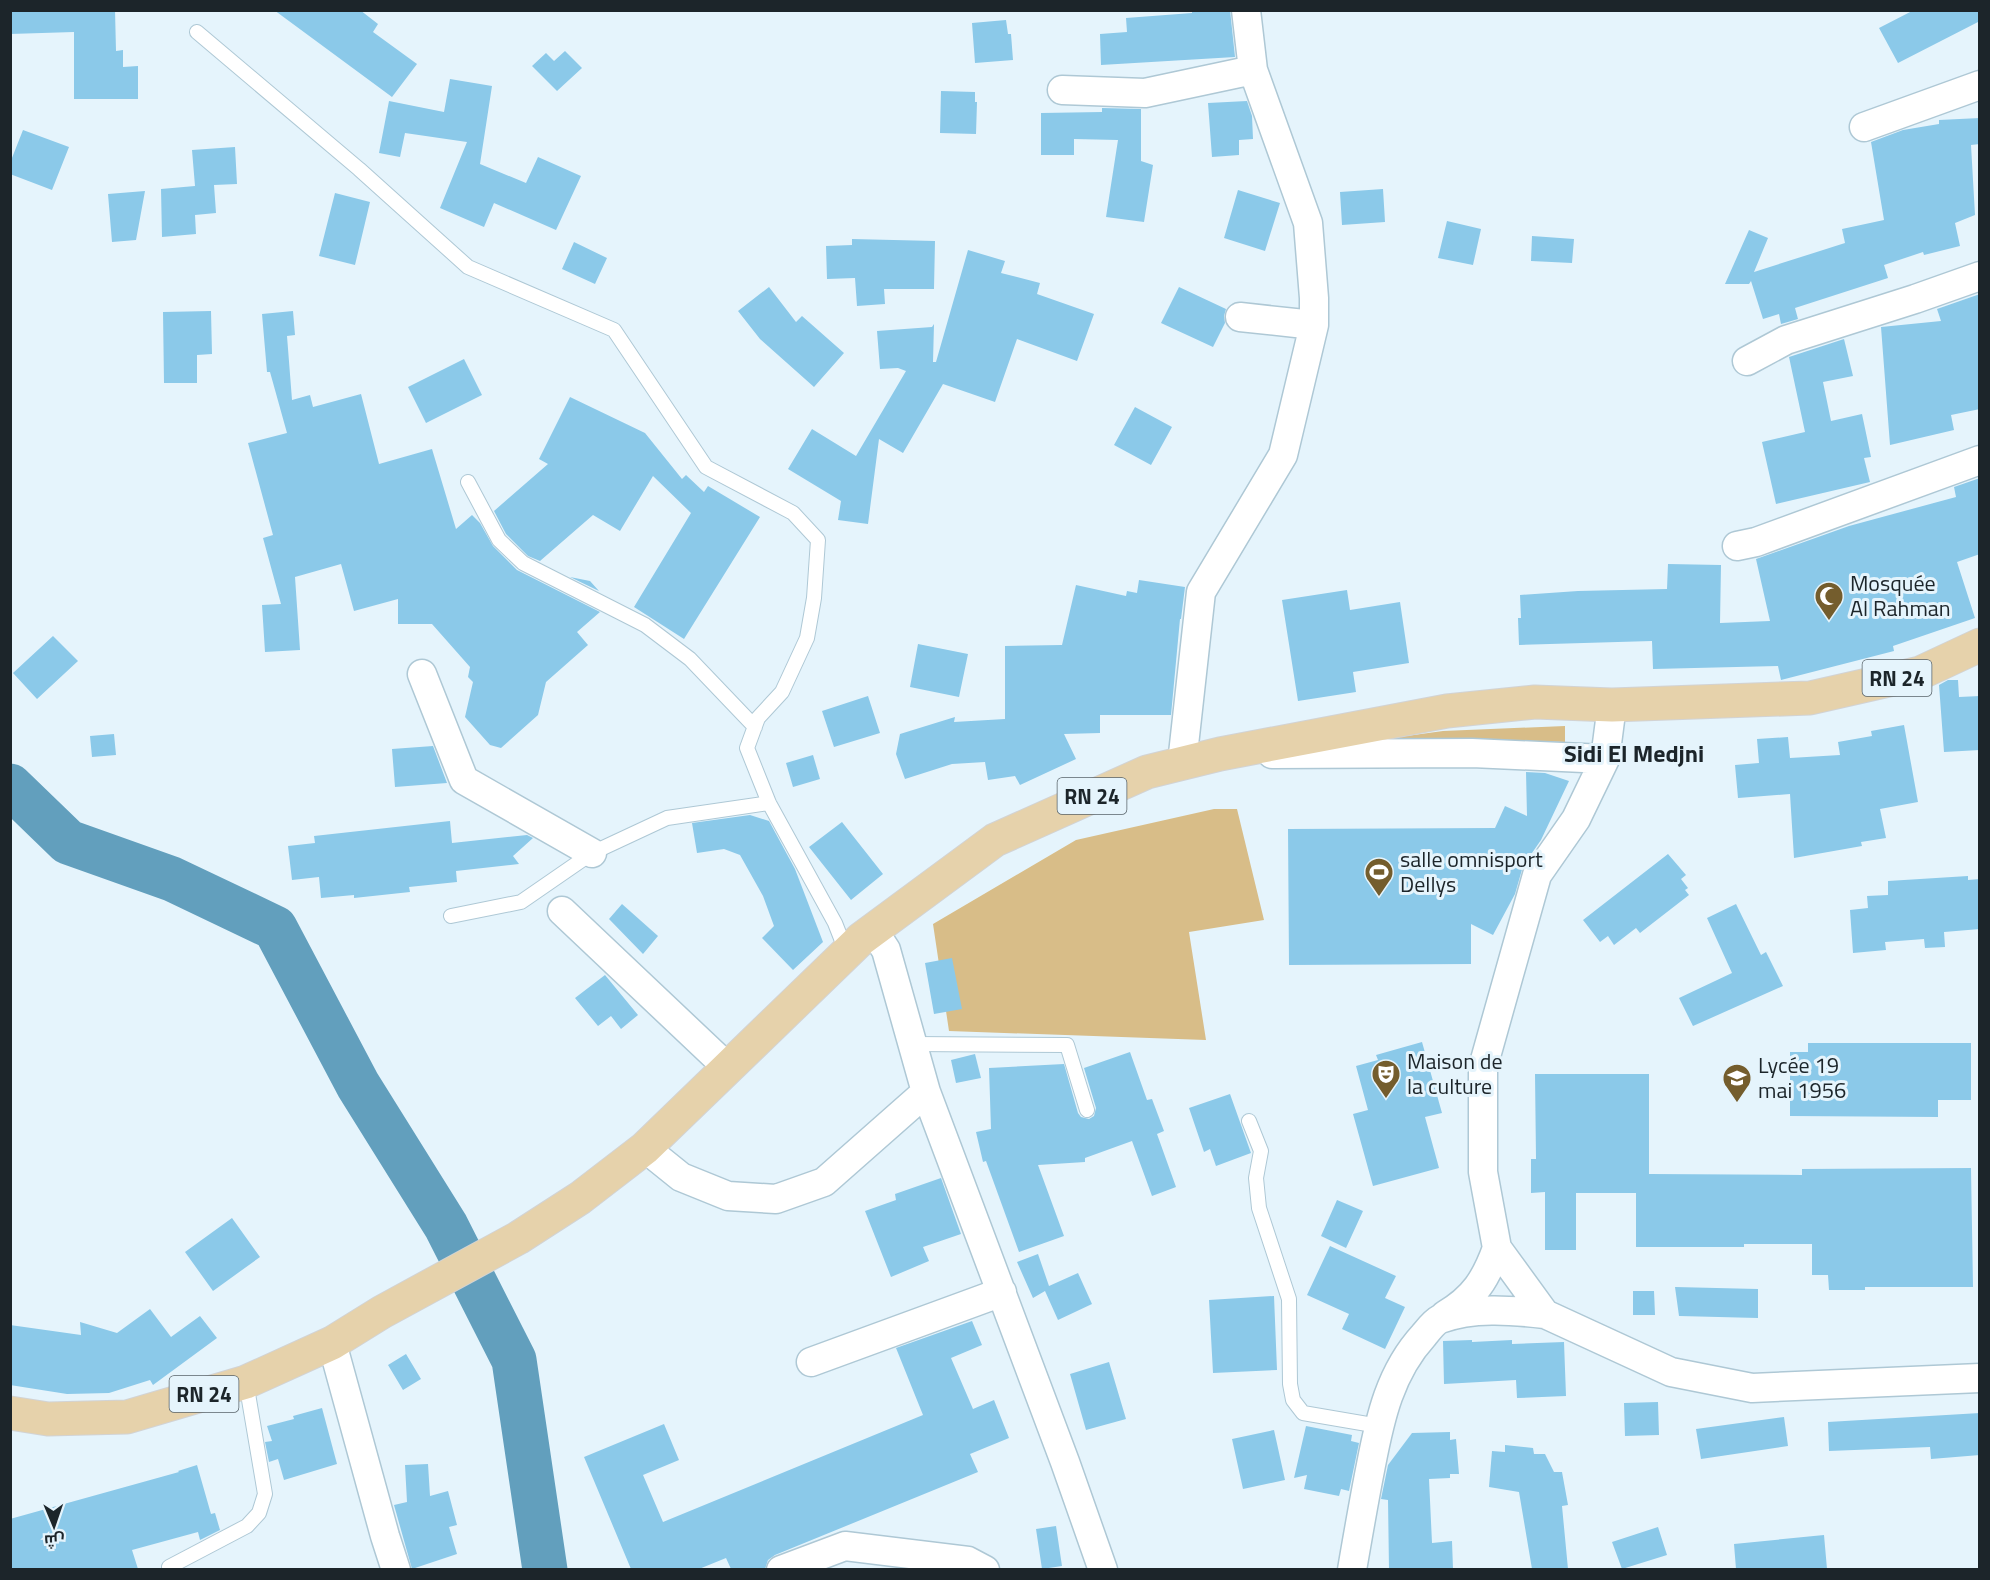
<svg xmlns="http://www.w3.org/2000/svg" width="1990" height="1580" font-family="'Titillium Web',Cairo,sans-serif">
<rect width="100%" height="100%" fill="#e5f4fc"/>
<path fill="#d8bd88" d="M 1565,726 L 1565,742 L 1440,738 L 1377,740 L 1443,731 Z
M 1214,809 L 1237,809 L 1264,920 L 1189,932 L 1206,1040 L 949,1031 L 933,924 L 1076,840 Z"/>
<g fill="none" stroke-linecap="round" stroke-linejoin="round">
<path stroke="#629fbd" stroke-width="45" d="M 10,786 L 68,842 L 172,879 L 275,928 L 358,1085 L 446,1226 L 514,1360 L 545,1570"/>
</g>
<path fill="#8bc9e9" d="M 10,10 L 115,10 L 116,51 L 123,50 L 123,67 L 138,66 L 138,99 L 74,99 L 74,32 L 10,34 Z
M 274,10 L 360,10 L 378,24 L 373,32 L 417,64 L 392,97 Z
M 1192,10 L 1230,10 L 1235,57 L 1101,65 L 1100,34 L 1127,32 L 1126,18 L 1192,13 Z
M 1914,10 L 1980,10 L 1980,21 L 1898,63 L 1879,28 Z
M 1006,20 L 1008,34 L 1011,34 L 1013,60 L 975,63 L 972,23 Z
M 565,51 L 582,68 L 557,91 L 532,66 L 546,53 L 554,61 Z
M 450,79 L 492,86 L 480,164 L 526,183 L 538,157 L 581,176 L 556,230 L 494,203 L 484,227 L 440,208 L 467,142 L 405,133 L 400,157 L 379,153 L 389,101 L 444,112 Z
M 941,91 L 975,92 L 975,102 L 977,102 L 976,134 L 940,133 Z
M 1247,101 L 1252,116 L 1253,139 L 1239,140 L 1239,155 L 1212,157 L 1208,103 Z
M 1102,108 L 1141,109 L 1141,161 L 1153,165 L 1144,222 L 1106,217 L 1118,140 L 1074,139 L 1074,155 L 1041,155 L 1041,113 L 1102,112 Z
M 1980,118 L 1980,144 L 1971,145 L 1975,215 L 1955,223 L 1960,246 L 1924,255 L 1923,252 L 1884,265 L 1888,278 L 1795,308 L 1798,319 L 1781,324 L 1779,314 L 1763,319 L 1751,281 L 1749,284 L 1725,284 L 1749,230 L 1768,238 L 1754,272 L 1845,243 L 1842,229 L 1884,220 L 1871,142 L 1903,130 L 1939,124 L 1939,120 Z
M 23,130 L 69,147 L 52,190 L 10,174 L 10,163 Z
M 235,147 L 237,184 L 214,185 L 216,213 L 195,215 L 196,234 L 162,237 L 161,189 L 195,186 L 192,150 Z
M 1383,189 L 1385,222 L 1342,225 L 1340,192 Z
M 1238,190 L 1280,203 L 1265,251 L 1224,238 Z
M 145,191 L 136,240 L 112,242 L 108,194 Z
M 335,193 L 370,202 L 355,265 L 319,256 Z
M 1447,221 L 1481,229 L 1473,265 L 1438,258 Z
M 1532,236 L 1574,239 L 1572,263 L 1531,261 Z
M 852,239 L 935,241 L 934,289 L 884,289 L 885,304 L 857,306 L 855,278 L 827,279 L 826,246 L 852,245 Z
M 574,242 L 607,258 L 595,284 L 562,269 Z
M 968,250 L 1005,261 L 1001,273 L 1040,283 L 1037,294 L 1094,314 L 1077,361 L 1017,339 L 995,402 L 943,384 L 903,453 L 879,439 L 868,524 L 838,520 L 841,501 L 788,469 L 812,429 L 856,456 L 906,371 L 898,368 L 880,369 L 877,331 L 932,327 L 934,324 L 933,362 L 936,362 Z
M 769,287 L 796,322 L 802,316 L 844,353 L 814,387 L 760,339 L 738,311 Z
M 1179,287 L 1226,309 L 1224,316 L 1225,323 L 1213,347 L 1161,323 Z
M 1980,294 L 1980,409 L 1951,415 L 1954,430 L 1890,445 L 1881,327 L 1941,321 L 1937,309 Z
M 211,311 L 212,354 L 197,355 L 197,383 L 164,383 L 163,312 Z
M 293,311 L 295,335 L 287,336 L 292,400 L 310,395 L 313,407 L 361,394 L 379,464 L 432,449 L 456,529 L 472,515 L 480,523 L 493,546 L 517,570 L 600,612 L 577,632 L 588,645 L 546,682 L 538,715 L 501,748 L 490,745 L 465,717 L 473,682 L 468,677 L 470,667 L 432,624 L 398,624 L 398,599 L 354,611 L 341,564 L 295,577 L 300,650 L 265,652 L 262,605 L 281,604 L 263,538 L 273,535 L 248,443 L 287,433 L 270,372 L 267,372 L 262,314 Z
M 1844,339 L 1853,376 L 1823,382 L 1831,421 L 1862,414 L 1871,457 L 1864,458 L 1870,482 L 1776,504 L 1762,442 L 1805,432 L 1789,357 Z
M 464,359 L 482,395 L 426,423 L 408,387 Z
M 570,397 L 645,433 L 682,479 L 686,475 L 704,492 L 708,486 L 760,517 L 684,639 L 634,607 L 691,513 L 653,476 L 620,531 L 593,515 L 540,561 L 528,556 L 506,534 L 494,511 L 548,464 L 539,459 Z
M 1135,407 L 1172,427 L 1151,465 L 1114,445 Z
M 1980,478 L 1980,554 L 1957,562 L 1975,618 L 1893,646 L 1894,651 L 1781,680 L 1778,666 L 1653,669 L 1652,641 L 1519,645 L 1518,618 L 1521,618 L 1520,595 L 1578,591 L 1667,589 L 1668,564 L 1721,565 L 1720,623 L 1770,621 L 1756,559 L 1849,526 L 1956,497 L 1954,487 Z
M 570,577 L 590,581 L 599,591 Z
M 1139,580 L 1185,587 L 1181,619 L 1180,619 L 1171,715 L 1100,715 L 1100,733 L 1064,734 L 1076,759 L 1020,785 L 1015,776 L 988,780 L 985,762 L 952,764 L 905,779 L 896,754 L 900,734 L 955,717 L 954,722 L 1005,719 L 1005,646 L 1062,645 L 1076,585 L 1126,596 L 1127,591 L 1137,593 Z
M 1347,590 L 1350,610 L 1400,602 L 1409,663 L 1353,672 L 1356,692 L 1298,701 L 1282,600 Z
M 53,636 L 78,661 L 37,699 L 13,673 Z
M 918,644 L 968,654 L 959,697 L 910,687 Z
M 1948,680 L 1958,680 L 1959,697 L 1980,696 L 1980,750 L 1944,752 L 1939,685 Z
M 868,696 L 880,733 L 834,747 L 822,711 Z
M 1904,725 L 1918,802 L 1880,809 L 1886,838 L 1861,842 L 1862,846 L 1794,858 L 1790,794 L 1738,798 L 1735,765 L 1759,763 L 1757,739 L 1788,737 L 1790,758 L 1840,755 L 1838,742 L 1872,736 L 1871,731 Z
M 114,734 L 116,755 L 92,757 L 90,736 Z
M 433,746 L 447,783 L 395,787 L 392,749 Z
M 813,755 L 820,779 L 793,787 L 786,763 Z
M 1526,772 L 1545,773 L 1569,781 L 1541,840 L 1523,866 L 1515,894 L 1493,935 L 1471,924 L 1471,964 L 1289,965 L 1288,829 L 1495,828 L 1505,806 L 1527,816 Z
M 750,815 L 769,821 L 795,869 L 823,942 L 793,970 L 762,938 L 774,926 L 763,896 L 740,855 L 724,849 L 697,853 L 692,823 Z
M 450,821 L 452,843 L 527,835 L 533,838 L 513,856 L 519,864 L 456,871 L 457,882 L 409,887 L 410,892 L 354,898 L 354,895 L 321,898 L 319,877 L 292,880 L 288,846 L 315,843 L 314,836 Z
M 842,822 L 883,874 L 851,900 L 809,847 Z
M 1668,854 L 1686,875 L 1681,879 L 1688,888 L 1685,890 L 1689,895 L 1640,933 L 1636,928 L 1614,945 L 1608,936 L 1600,942 L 1583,920 Z
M 1968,876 L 1968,880 L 1980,879 L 1980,929 L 1944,932 L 1945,947 L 1925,948 L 1924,939 L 1885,942 L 1886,950 L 1853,953 L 1850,910 L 1868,908 L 1867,896 L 1888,895 L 1888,881 Z
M 622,904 L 658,936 L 643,954 L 609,919 Z
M 1736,904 L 1761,955 L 1766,952 L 1783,986 L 1693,1026 L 1679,998 L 1732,973 L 1707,918 Z
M 952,958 L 962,1009 L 934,1014 L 925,963 Z
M 605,975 L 638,1015 L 621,1029 L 611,1016 L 598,1026 L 575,998 Z
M 1422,1042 L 1442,1113 L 1425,1117 L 1439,1168 L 1373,1186 L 1353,1114 L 1368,1110 L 1356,1066 L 1378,1060 L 1376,1055 Z
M 1808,1043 L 1971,1043 L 1971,1100 L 1938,1100 L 1938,1117 L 1790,1116 L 1790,1052 L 1808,1052 Z
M 1130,1052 L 1147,1100 L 1152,1099 L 1164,1131 L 1157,1134 L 1176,1187 L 1152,1196 L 1132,1141 L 1085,1158 L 1085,1162 L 1038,1165 L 1064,1236 L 1019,1252 L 986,1161 L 983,1162 L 976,1132 L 991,1129 L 989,1068 L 1064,1064 L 1078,1113 L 1081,1117 L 1089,1119 L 1094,1116 L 1096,1108 L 1084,1068 Z
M 975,1054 L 981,1078 L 956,1083 L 951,1060 Z
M 1535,1074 L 1649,1074 L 1649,1174 L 1802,1175 L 1802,1169 L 1971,1168 L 1973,1287 L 1865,1287 L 1865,1290 L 1829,1290 L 1828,1275 L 1812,1275 L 1812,1244 L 1744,1244 L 1744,1247 L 1636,1247 L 1636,1193 L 1576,1193 L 1576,1250 L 1545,1250 L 1545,1192 L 1531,1193 L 1531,1159 L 1536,1159 Z
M 1230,1094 L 1251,1153 L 1216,1166 L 1210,1149 L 1204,1152 L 1189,1108 Z
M 941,1178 L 961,1234 L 923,1247 L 929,1261 L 891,1277 L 865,1211 L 896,1200 L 895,1194 Z
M 1337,1200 L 1363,1211 L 1346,1248 L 1321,1236 Z
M 232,1218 L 260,1257 L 213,1291 L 185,1252 Z
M 1330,1246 L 1396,1276 L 1385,1298 L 1405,1307 L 1385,1349 L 1342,1329 L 1349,1314 L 1307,1295 Z
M 1038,1254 L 1049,1286 L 1078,1273 L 1092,1304 L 1058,1320 L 1045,1291 L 1033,1298 L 1017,1262 Z
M 1675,1287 L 1758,1289 L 1758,1318 L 1679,1316 Z
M 1633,1291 L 1654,1291 L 1655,1315 L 1633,1315 Z
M 1274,1296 L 1277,1370 L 1213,1373 L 1209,1300 Z
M 150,1309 L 171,1337 L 200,1316 L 217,1338 L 153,1385 L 150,1380 L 109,1393 L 67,1394 L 10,1385 L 10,1325 L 81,1335 L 80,1322 L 117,1333 Z
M 972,1321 L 982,1345 L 951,1358 L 973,1409 L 994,1400 L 1009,1438 L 970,1454 L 978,1472 L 775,1555 L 768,1560 L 765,1569 L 731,1569 L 726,1558 L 699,1569 L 631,1569 L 584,1457 L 664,1424 L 679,1460 L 643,1475 L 663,1522 L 923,1415 L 896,1348 Z
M 1472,1340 L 1472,1342 L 1512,1340 L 1512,1344 L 1564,1342 L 1566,1396 L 1517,1398 L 1516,1380 L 1444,1384 L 1443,1341 Z
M 406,1354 L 421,1379 L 403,1390 L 388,1365 Z
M 1109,1362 L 1126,1419 L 1086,1430 L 1070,1374 Z
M 1658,1402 L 1659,1435 L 1625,1436 L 1624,1403 Z
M 322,1408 L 337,1464 L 284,1480 L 278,1459 L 269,1462 L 265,1442 L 272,1441 L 267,1426 L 294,1419 L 293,1416 Z
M 1980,1413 L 1980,1455 L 1931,1459 L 1930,1447 L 1829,1451 L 1828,1422 Z
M 1784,1417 L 1788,1446 L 1701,1459 L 1696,1429 Z
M 1306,1426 L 1352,1435 L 1351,1441 L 1359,1443 L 1349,1491 L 1341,1489 L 1339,1496 L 1304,1489 L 1307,1475 L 1294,1478 Z
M 1274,1430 L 1285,1480 L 1243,1489 L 1232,1439 Z
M 1450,1432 L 1450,1440 L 1456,1439 L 1459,1474 L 1450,1474 L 1450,1478 L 1429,1479 L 1432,1543 L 1452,1541 L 1453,1569 L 1389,1569 L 1388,1500 L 1381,1499 L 1388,1465 L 1412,1433 Z
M 1505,1445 L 1533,1448 L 1534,1454 L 1545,1454 L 1554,1472 L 1562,1472 L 1568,1505 L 1562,1506 L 1568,1569 L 1532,1569 L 1519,1492 L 1489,1487 L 1492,1451 L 1505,1452 Z
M 428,1464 L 430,1496 L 448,1491 L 457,1525 L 449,1527 L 457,1554 L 412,1569 L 394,1505 L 407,1502 L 405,1465 Z
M 197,1465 L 211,1514 L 215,1513 L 220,1530 L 200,1540 L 198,1532 L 132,1550 L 138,1569 L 10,1569 L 10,1519 L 179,1472 L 178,1471 Z
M 1056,1526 L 1062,1566 L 1042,1569 L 1036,1529 Z
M 1658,1527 L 1667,1555 L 1622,1569 L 1612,1542 Z
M 1824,1535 L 1827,1569 L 1736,1569 L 1734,1544 Z"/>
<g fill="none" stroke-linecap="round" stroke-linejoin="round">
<g stroke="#aec8d5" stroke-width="16">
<path id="service" d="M 197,32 L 359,169 L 468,267 L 614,330 L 706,467 L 793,513 L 818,540 L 814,598 L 807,638 L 782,692 L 758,718 L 747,748 L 769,803 L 835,923 L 846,951
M 468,482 L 499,540 L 523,563 L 645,625 L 690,659 L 755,727
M 451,916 L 521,902 L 592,853 L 667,818 L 769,803
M 912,1044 L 1067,1045 L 1087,1110
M 1249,1121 L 1261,1151 L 1256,1178 L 1259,1208 L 1289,1299 L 1290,1384 L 1293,1400 L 1303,1413 L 1379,1426
M 169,1567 L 247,1526 L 259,1513 L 265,1494 L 246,1382"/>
</g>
<g stroke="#aec8d5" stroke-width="31">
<path id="minor" d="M 1062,90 L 1145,93 L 1253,70
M 1864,127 L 1980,85
M 1240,317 L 1314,325
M 1747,361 L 1786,340 L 1915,299 L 1980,276
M 1737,546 L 1756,542 L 1980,460
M 422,674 L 464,780 L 592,853
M 1612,705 L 1605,759 L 1576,819 L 1537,875 L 1483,1067 L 1483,1172 L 1497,1248 L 1545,1314 L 1671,1372 L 1752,1388 L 1980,1378
M 1272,754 L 1472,753 L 1605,759
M 1182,763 L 1201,592 L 1283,455 L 1314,325 L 1314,298 L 1308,223 L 1253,70 L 1246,10
M 562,911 L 728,1068
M 873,930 L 886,950 L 926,1092 L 1065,1462 L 1103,1570
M 645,1148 L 681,1177 L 728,1196 L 776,1199 L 824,1182 L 926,1092
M 1445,1315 C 1474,1298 1486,1279 1497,1248
M 332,1343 L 385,1536 L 396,1570
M 811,1362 L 1002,1292
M 781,1570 L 845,1546 L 968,1561 L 985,1570
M 1352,1570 C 1358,1535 1364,1500 1371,1465 C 1380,1418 1390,1372 1424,1335 C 1428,1330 1434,1322 1440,1319 C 1473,1307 1510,1310 1545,1314"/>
</g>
<g stroke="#d2d3d4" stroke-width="35">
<path id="primary" d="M 10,1413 L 48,1419 L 127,1417 L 246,1382 L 332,1343 L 382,1312 L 518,1238 L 580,1198 L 645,1148 L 861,939 L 995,840 L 1147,772 L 1220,754 L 1447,711 L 1535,702 L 1612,705 L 1810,698 L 1920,673 L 1980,645"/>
</g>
<use href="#service" stroke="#fff" stroke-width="14"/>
<use href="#minor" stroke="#fff" stroke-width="28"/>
<use href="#primary" stroke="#e6d2ab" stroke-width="33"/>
</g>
<defs>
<g id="mosque-pin" transform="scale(1.5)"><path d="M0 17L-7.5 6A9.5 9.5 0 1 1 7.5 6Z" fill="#745d2d" stroke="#e5f4fc"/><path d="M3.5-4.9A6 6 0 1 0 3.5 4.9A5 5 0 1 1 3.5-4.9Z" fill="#fff"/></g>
<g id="stadium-pin" transform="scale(1.5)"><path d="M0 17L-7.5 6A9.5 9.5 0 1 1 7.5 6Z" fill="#745d2d" stroke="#e5f4fc"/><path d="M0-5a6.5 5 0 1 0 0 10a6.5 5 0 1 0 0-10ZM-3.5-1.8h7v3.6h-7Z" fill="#fff"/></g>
<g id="theatre-pin" transform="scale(1.5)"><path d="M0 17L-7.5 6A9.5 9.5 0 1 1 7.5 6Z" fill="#745d2d" stroke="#e5f4fc"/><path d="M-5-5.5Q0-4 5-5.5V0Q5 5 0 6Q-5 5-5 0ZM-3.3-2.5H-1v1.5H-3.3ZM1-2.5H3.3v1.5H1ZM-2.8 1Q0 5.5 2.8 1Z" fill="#fff"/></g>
<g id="school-pin" transform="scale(1.5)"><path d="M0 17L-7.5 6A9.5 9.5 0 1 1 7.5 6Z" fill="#745d2d" stroke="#e5f4fc"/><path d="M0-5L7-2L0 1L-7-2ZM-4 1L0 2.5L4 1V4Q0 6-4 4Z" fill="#fff"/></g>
</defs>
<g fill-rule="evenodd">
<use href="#mosque-pin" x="1829" y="596"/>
<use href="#stadium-pin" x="1379" y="872"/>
<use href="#theatre-pin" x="1386" y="1074"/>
<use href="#school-pin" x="1737" y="1078"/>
</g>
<g text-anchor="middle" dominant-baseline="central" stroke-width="6" stroke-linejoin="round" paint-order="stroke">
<g fill="#e5f4fc" stroke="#586369" stroke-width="1.5">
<rect x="1862.5" y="660" width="69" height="36" rx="4.5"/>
<rect x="1057.5" y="778" width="69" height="36" rx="4.5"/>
<rect x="169.5" y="1376" width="69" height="36" rx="4.5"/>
</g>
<g font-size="21" font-weight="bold" fill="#1c252a">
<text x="1897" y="678">RN 24</text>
<text x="1092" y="796">RN 24</text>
<text x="204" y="1394">RN 24</text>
</g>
<g font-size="22" fill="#1c252a" stroke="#e5f4fc" text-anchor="start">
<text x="1850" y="583">Mosquée<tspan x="1850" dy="25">Al Rahman</tspan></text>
<text x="1400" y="859">salle omnisport<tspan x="1400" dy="25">Dellys</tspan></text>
<text x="1407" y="1061">Maison de<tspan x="1407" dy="25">la culture</tspan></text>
<text x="1758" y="1065">Lycée 19<tspan x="1758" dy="25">mai 1956</tspan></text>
</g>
<g font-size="24" font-weight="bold" fill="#1c252a" stroke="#e5f4fc">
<text x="1634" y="753">Sidi El Medjni</text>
</g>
</g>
<rect width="1990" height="1580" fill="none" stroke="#1c252a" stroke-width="24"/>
<g transform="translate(54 1526) rotate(178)" stroke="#e5f4fc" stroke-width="4.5" paint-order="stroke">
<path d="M0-4.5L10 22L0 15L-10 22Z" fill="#1c252a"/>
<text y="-9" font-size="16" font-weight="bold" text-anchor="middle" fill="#1c252a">ش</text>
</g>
</svg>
